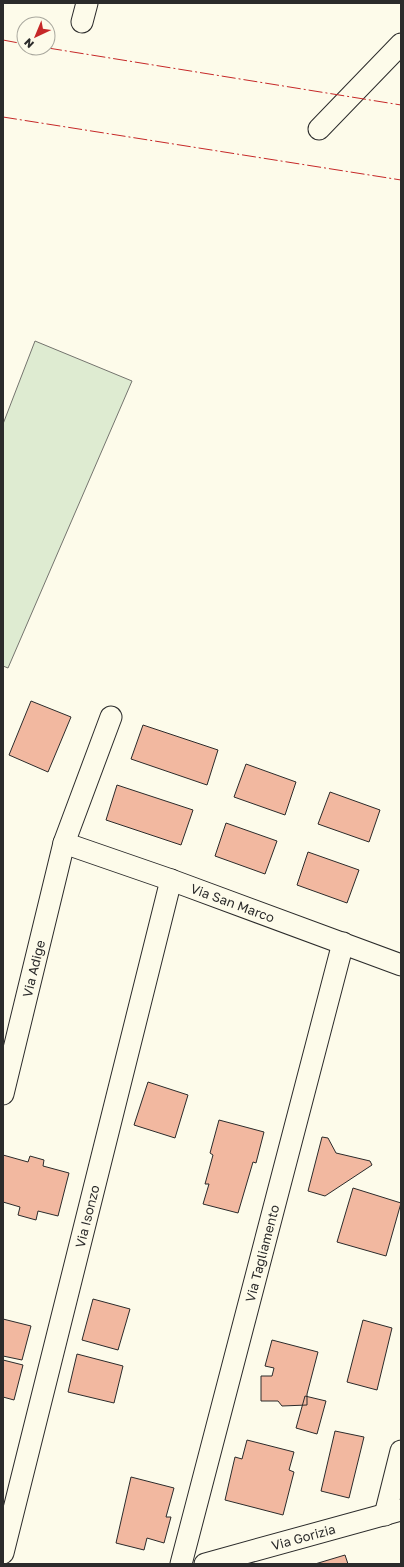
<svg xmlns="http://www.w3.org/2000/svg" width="404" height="1567" font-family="'Golos Text',sans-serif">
<rect width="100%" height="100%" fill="#fdfbea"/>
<path fill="#deebd1" stroke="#74746e" d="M 35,341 L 132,381 L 8,668 L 3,666 L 3,424 Z"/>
<path fill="#f2b8a0" stroke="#2b2b2b" d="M 31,701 L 71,717 L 48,772 L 9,755 Z
M 143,725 L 218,750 L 207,785 L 131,759 Z
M 246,764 L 296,782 L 285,815 L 234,797 Z
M 117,785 L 193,810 L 181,845 L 106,820 Z
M 330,792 L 380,810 L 369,842 L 318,824 Z
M 226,823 L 277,841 L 265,874 L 215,856 Z
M 308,852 L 359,870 L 347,903 L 297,885 Z
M 148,1082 L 188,1095 L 175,1138 L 134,1125 Z
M 219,1120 L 264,1132 L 256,1163 L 253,1162 L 238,1213 L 203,1204 L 209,1184 L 205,1184 L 213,1155 L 210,1153 Z
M 322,1137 L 328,1138 L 336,1153 L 370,1161 L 372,1165 L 325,1196 L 308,1191 Z
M 3,1155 L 28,1162 L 30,1156 L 44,1160 L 43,1166 L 69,1173 L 58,1216 L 38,1211 L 36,1220 L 18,1215 L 20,1207 L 3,1202 Z
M 353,1188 L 401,1203 L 386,1256 L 337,1242 Z
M 93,1299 L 130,1309 L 118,1350 L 82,1340 Z
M 3,1319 L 31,1326 L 22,1360 L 3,1356 Z
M 363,1320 L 392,1328 L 377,1390 L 347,1382 Z
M 272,1340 L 318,1352 L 307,1394 L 307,1405 L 282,1406 L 278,1401 L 261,1401 L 261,1376 L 272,1376 L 274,1368 L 265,1366 Z
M 77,1354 L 123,1366 L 114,1403 L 68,1392 Z
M 3,1360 L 23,1365 L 14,1400 L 3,1397 Z
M 305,1396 L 326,1401 L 317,1434 L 296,1428 Z
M 335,1431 L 364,1437 L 349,1498 L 321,1491 Z
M 247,1440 L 294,1452 L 289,1470 L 294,1472 L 283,1515 L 225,1500 L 235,1457 L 242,1459 Z
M 131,1477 L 174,1488 L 166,1517 L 171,1517 L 164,1543 L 147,1538 L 144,1550 L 116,1543 Z
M 345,1555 L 348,1564 L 315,1564 Z"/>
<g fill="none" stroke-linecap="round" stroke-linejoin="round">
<g stroke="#2b2b2b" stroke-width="23">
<g id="street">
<path d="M 82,22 L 87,3"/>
<path d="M 319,129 L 401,44"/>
<path id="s1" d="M 64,843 L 171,880 L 401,965"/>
<path id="s2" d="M 3,1094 L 64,843 L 111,717"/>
<path d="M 385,1515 L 401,1451"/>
<path id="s3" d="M 3,1553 L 171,880"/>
<path id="s4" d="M 181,1564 L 343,943"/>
<path id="s5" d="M 205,1564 L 401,1510"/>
</g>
</g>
<use href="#street" stroke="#fdfbea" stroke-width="21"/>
<path stroke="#c62828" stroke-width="1" stroke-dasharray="14 3 2 3" stroke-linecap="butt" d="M 3,40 L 24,44
M 48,48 L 401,105
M 3,117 L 401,180"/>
</g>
<g text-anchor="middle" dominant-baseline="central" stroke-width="3" stroke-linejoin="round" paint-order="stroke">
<g font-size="13" fill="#2b2b2b" stroke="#fdfbea">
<text stroke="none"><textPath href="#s1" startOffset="179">Via San Marco</textPath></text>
<text stroke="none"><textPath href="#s2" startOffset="129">Via Adige</textPath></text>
<text stroke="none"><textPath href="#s3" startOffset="347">Via Isonzo</textPath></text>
<text stroke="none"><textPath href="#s4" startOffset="321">Via Tagliamento</textPath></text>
<text stroke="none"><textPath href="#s5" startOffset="102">Via Gorizia</textPath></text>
</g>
</g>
<rect width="404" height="1567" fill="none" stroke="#2b2b2b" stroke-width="8"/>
<g transform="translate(36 36) rotate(224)"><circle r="19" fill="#fdfbea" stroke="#a9a89e"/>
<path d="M0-3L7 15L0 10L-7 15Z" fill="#c62828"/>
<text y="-6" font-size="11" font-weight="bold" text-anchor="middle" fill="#2b2b2b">N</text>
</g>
</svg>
